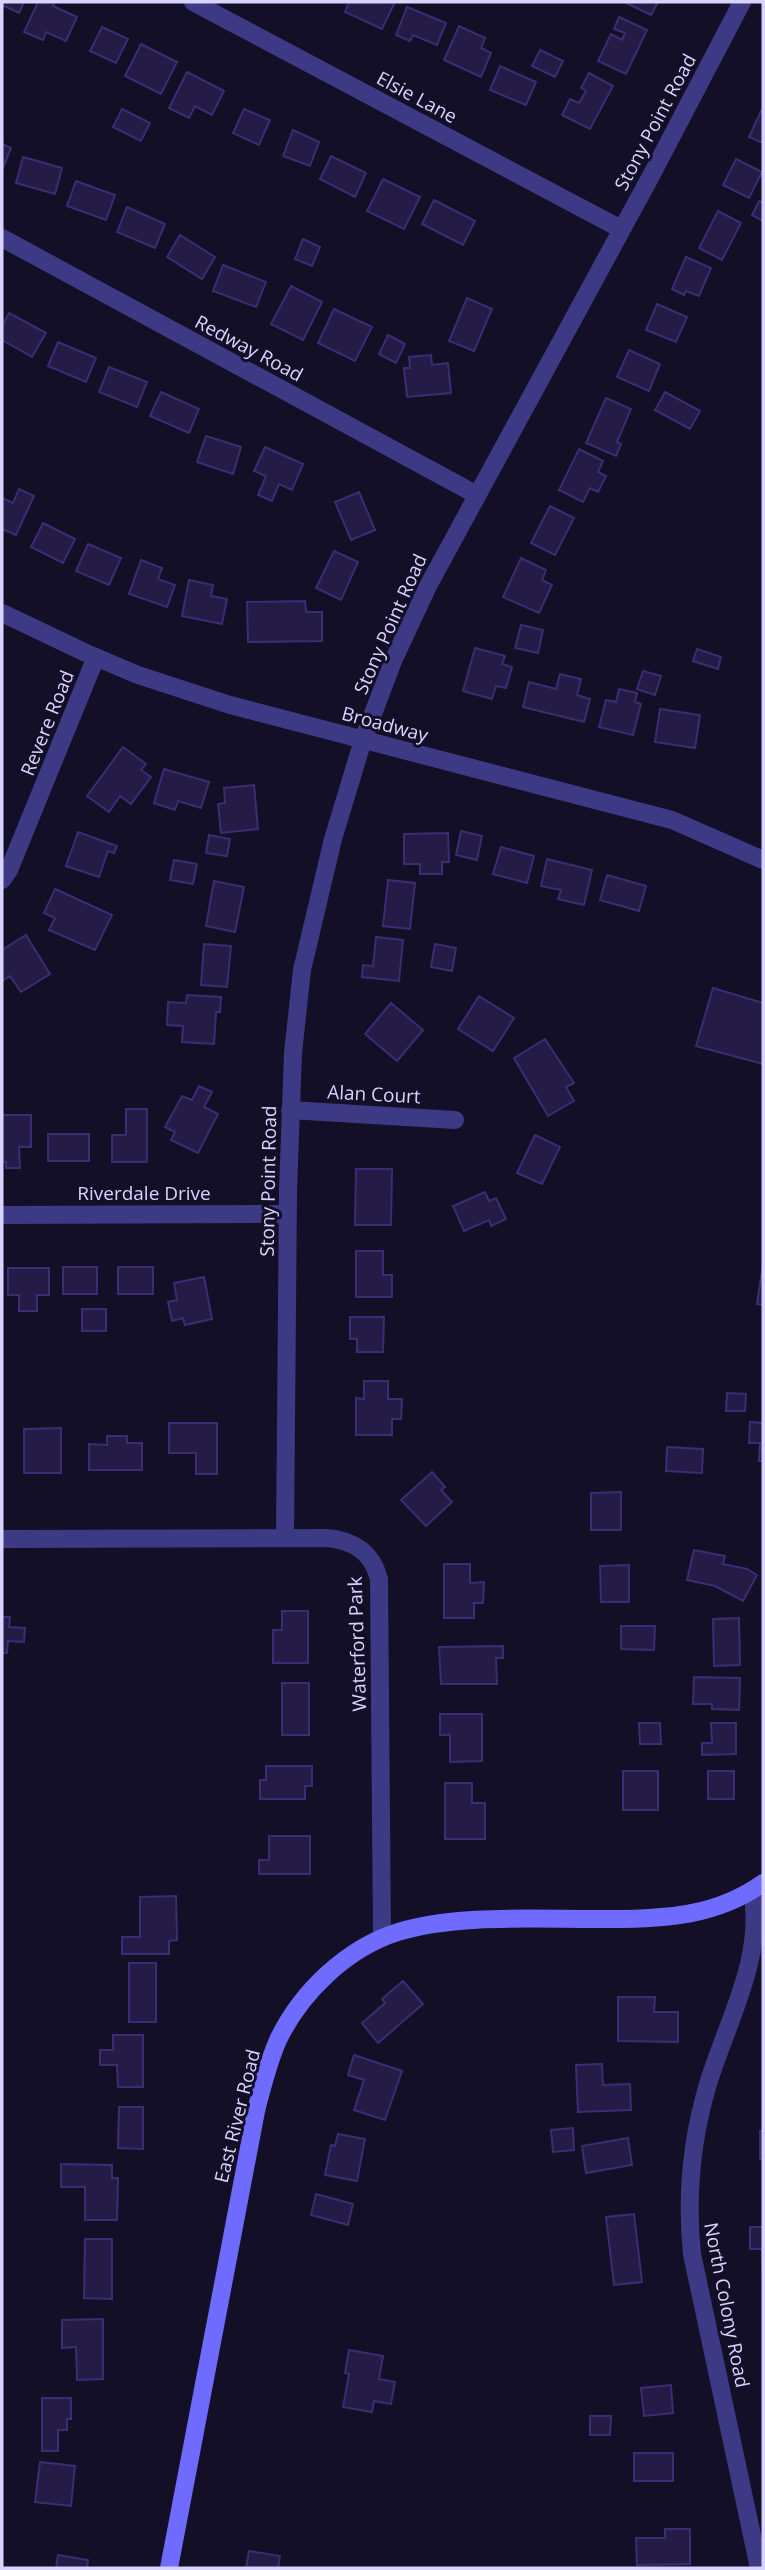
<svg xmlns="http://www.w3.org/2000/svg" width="765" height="2570" font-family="'Open Sans',sans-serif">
<rect width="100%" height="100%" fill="#130f26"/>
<path fill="#241b47" stroke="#3b2d73" stroke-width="2" d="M 2,2 L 24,2 L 19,13 L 2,5 Z
M 38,2 L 55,2 L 53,6 L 77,17 L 66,41 L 46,32 L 43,40 L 24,32 Z
M 349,2 L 395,2 L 382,29 L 345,12 Z
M 624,2 L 658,2 L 651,15 Z
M 407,7 L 446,23 L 437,45 L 413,35 L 410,41 L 396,35 Z
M 619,17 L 647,30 L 626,74 L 598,61 L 611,34 L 622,40 L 625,33 L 614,29 Z
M 459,26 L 485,38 L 481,48 L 491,53 L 481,77 L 444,60 Z
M 102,27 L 128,39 L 116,63 L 90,51 Z
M 141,44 L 177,62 L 161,94 L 125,76 Z
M 540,50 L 563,61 L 555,77 L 532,66 Z
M 500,66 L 536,82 L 526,105 L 490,90 Z
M 187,72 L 224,91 L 212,115 L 195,106 L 189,118 L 169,108 Z
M 589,73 L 613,86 L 590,129 L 562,115 L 570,99 L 579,103 L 586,91 L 581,88 Z
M 122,109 L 150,123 L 141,141 L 113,127 Z
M 244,109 L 270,120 L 259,145 L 233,133 Z
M 761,111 L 763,112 L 763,143 L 749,137 Z
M 293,130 L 319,142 L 310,166 L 283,156 Z
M 2,144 L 11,148 L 2,170 Z
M 331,156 L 366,173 L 355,197 L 320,179 Z
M 23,157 L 62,168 L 55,194 L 16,183 Z
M 736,159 L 762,172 L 749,198 L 723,185 Z
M 383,179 L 420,197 L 404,229 L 367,211 Z
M 76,181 L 115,195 L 106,220 L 67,206 Z
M 434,200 L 475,221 L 463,245 L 422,224 Z
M 759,201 L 763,203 L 763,221 L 752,215 Z
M 127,207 L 165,224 L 155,248 L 117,232 Z
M 718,211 L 741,223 L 722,260 L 699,248 Z
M 180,235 L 215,257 L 202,279 L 167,257 Z
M 303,239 L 320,247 L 312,266 L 295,259 Z
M 686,257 L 711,268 L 699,296 L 686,291 L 684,295 L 672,289 Z
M 223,265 L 266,282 L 256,307 L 213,291 Z
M 291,286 L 322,302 L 303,340 L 271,324 Z
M 467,298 L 492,309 L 474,351 L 449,341 Z
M 657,304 L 687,317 L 676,342 L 646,330 Z
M 334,309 L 372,327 L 355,361 L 318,343 Z
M 9,313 L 46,333 L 32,357 L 2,340 L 2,326 Z
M 388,335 L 405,344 L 396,363 L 379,354 Z
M 58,342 L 96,358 L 86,382 L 48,366 Z
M 629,350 L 660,364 L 649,391 L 617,377 Z
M 431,355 L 432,365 L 448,363 L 451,393 L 407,397 L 404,368 L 410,368 L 409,357 Z
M 109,367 L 147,382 L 137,407 L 99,392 Z
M 161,392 L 199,409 L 189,433 L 150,416 Z
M 665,392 L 700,411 L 690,429 L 655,410 Z
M 606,398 L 631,409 L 617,442 L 621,444 L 616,456 L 586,443 Z
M 206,436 L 241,447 L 233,474 L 197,462 Z
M 265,447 L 303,464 L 292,490 L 279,484 L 272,501 L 258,495 L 266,476 L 254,471 Z
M 579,449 L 603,461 L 598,472 L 606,476 L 598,492 L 590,488 L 583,502 L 559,490 Z
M 19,489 L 34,496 L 16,535 L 2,529 L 2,498 L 13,503 Z
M 359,492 L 375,530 L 351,540 L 335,502 Z
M 550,506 L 574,518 L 555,555 L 531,543 Z
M 43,523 L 75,539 L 63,563 L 31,547 Z
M 88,544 L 121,558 L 109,585 L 76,571 Z
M 334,551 L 358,562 L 341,600 L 316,588 Z
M 521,558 L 546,570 L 542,580 L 552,585 L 539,613 L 503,597 Z
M 141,560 L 162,568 L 158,579 L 175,585 L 167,607 L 129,594 Z
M 189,580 L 213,585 L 211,596 L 227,599 L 222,624 L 182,616 Z
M 305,601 L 306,612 L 322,612 L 322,641 L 248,642 L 247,602 Z
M 521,625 L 543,630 L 538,653 L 515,648 Z
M 475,648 L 505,656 L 502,664 L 512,667 L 506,688 L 496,686 L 492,699 L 463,691 Z
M 697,649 L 721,657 L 718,669 L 693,661 Z
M 643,671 L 661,676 L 655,695 L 637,689 Z
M 560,674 L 581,679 L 577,695 L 590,699 L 584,722 L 523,707 L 529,682 L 556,689 Z
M 619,689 L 637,693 L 635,702 L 641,704 L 633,735 L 599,727 L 606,700 L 616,702 Z
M 660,709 L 700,715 L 695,748 L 655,742 Z
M 123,747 L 146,764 L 141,770 L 151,777 L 131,804 L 120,796 L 109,812 L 87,796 Z
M 164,769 L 209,782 L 201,808 L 178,801 L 175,810 L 154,803 Z
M 254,785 L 258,829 L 221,833 L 218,804 L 225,803 L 224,788 Z
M 461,831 L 482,836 L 477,860 L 456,855 Z
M 78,832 L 117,846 L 114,853 L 108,851 L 99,877 L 66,866 Z
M 448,833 L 449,862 L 442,862 L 442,874 L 420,874 L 420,864 L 404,864 L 404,834 Z
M 209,835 L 230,839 L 227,856 L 206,853 Z
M 501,847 L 534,856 L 527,883 L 493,874 Z
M 547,859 L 592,870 L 584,905 L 558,899 L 561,890 L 541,886 Z
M 174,860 L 197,864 L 193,884 L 170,880 Z
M 607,875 L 646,886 L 639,911 L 600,900 Z
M 388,880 L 415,883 L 410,929 L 383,926 Z
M 214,881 L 244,887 L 235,932 L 206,926 Z
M 55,889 L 112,915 L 95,950 L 49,930 L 55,918 L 44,913 Z
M 26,935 L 50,974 L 21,992 L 10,976 L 2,981 L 2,950 Z
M 376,937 L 403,940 L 399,981 L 362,977 L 363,965 L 373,966 Z
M 204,944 L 231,946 L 227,987 L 201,985 Z
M 435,944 L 456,948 L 452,971 L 431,967 Z
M 713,988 L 763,1003 L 763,1064 L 696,1046 Z
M 187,995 L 221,997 L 220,1012 L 216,1012 L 214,1044 L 182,1042 L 183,1026 L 167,1025 L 168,1002 L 186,1003 Z
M 479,996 L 514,1018 L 493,1051 L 458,1029 Z
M 391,1003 L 423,1030 L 397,1061 L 365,1034 Z
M 545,1039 L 574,1083 L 566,1087 L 574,1101 L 548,1116 L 514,1058 Z
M 199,1086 L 212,1092 L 204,1107 L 218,1114 L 198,1153 L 171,1140 L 175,1132 L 165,1127 L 182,1096 L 192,1100 Z
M 126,1109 L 147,1109 L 147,1162 L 112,1162 L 112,1135 L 126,1135 Z
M 2,1115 L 31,1115 L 31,1147 L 19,1147 L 20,1168 L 6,1168 L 6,1162 L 2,1162 Z
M 48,1134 L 89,1134 L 89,1161 L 48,1161 Z
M 535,1135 L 560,1147 L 542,1184 L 517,1173 Z
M 356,1169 L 392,1169 L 391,1225 L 355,1225 Z
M 485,1192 L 489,1201 L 496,1198 L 506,1219 L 491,1226 L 489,1220 L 464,1231 L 453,1206 Z
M 356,1251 L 383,1251 L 383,1275 L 392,1275 L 392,1297 L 356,1297 Z
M 763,1264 L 763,1305 L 757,1304 Z
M 63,1267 L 97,1267 L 97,1294 L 63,1294 Z
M 118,1267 L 153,1267 L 153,1294 L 118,1294 Z
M 8,1268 L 49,1268 L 49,1295 L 37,1295 L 37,1311 L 19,1311 L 19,1295 L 8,1295 Z
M 204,1277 L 212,1319 L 185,1325 L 183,1318 L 172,1321 L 168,1302 L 177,1300 L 174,1283 Z
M 82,1309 L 106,1309 L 106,1331 L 82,1331 Z
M 350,1317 L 384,1317 L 383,1352 L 357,1352 L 357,1339 L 350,1339 Z
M 364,1381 L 388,1381 L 388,1399 L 402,1399 L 401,1419 L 392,1419 L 392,1435 L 356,1435 L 356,1398 L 364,1399 Z
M 727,1393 L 746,1394 L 745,1411 L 726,1411 Z
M 750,1422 L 763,1423 L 763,1461 L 759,1461 L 760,1443 L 749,1443 Z
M 169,1423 L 217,1423 L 217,1474 L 196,1474 L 196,1453 L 169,1453 Z
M 61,1428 L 61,1473 L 24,1473 L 24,1429 Z
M 107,1436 L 127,1436 L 127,1443 L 142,1443 L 142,1470 L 89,1470 L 89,1444 L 107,1445 Z
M 667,1447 L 703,1449 L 702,1473 L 666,1471 Z
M 432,1472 L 445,1487 L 441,1490 L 452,1502 L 426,1526 L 401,1500 Z
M 621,1492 L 621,1530 L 591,1530 L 591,1493 Z
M 694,1550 L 725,1556 L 723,1564 L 747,1569 L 757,1575 L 743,1601 L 715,1586 L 687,1580 Z
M 444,1564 L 470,1564 L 470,1583 L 484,1582 L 483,1603 L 474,1603 L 474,1618 L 444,1618 Z
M 629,1565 L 629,1602 L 601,1602 L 600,1566 Z
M 282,1611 L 308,1611 L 308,1663 L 273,1663 L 273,1630 L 282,1630 Z
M 2,1617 L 10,1617 L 9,1627 L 25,1628 L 24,1642 L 8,1641 L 7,1653 L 2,1653 Z
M 739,1618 L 740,1665 L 714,1666 L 713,1619 Z
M 621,1626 L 655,1626 L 654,1650 L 621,1649 Z
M 503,1646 L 503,1658 L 496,1658 L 497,1684 L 441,1684 L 439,1647 Z
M 694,1677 L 740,1678 L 739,1710 L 712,1709 L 712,1704 L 693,1704 Z
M 282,1683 L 309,1683 L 309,1735 L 282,1735 Z
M 440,1714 L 482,1714 L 482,1761 L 450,1762 L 450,1735 L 440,1735 Z
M 639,1723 L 660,1723 L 661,1744 L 640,1744 Z
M 711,1723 L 736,1723 L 736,1754 L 702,1755 L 702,1743 L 712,1743 Z
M 266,1766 L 312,1766 L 312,1786 L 305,1786 L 305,1799 L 260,1799 L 260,1780 L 266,1780 Z
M 623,1771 L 658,1771 L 658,1810 L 623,1810 Z
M 708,1771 L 734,1771 L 734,1799 L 708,1799 Z
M 445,1783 L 472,1783 L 472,1803 L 485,1803 L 485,1839 L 445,1839 Z
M 269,1836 L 310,1836 L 310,1874 L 259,1874 L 259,1860 L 269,1860 Z
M 176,1896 L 177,1940 L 169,1941 L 169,1954 L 122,1954 L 122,1937 L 140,1937 L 140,1897 Z
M 129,1963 L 156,1963 L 156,2022 L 129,2022 Z
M 403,1981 L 423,2004 L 378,2043 L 362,2023 L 385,2003 L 382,1999 Z
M 618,1997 L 655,1997 L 654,2012 L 678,2012 L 678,2042 L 618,2041 Z
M 113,2035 L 143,2035 L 143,2087 L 118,2087 L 117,2065 L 100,2065 L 100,2050 L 113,2050 Z
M 354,2055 L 402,2071 L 385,2120 L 354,2110 L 364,2080 L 348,2075 Z
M 602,2064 L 603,2085 L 630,2084 L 631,2110 L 578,2112 L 576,2065 Z
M 119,2107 L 143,2107 L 143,2149 L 118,2148 Z
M 573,2128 L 574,2150 L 553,2152 L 551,2130 Z
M 760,2131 L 763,2131 L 763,2159 L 760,2159 Z
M 338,2134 L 365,2139 L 357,2181 L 325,2175 L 331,2145 L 335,2146 Z
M 628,2138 L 632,2165 L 586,2173 L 582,2146 Z
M 61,2164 L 112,2165 L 112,2178 L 118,2178 L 117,2220 L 85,2220 L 85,2187 L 61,2187 Z
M 316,2194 L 353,2204 L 348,2225 L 311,2215 Z
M 634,2214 L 642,2282 L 614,2285 L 606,2217 Z
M 750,2227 L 763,2227 L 763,2273 L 762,2249 L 750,2249 Z
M 85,2239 L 112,2239 L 112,2299 L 84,2298 Z
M 103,2319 L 103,2379 L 77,2380 L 76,2347 L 62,2348 L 62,2320 Z
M 349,2350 L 383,2356 L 379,2379 L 395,2382 L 391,2404 L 374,2401 L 372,2412 L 343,2407 L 349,2374 L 345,2373 Z
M 671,2385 L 673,2413 L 644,2416 L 641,2388 Z
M 42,2398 L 71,2398 L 71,2419 L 67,2419 L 67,2430 L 58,2430 L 58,2451 L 42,2451 Z
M 590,2416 L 611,2416 L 610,2435 L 590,2435 Z
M 634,2453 L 673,2453 L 673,2481 L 634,2481 Z
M 40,2462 L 75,2466 L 71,2506 L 35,2502 Z
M 665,2529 L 690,2529 L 690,2564 L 637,2565 L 636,2538 L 665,2538 Z
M 249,2551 L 280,2556 L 278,2568 L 246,2568 Z
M 58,2555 L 88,2560 L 87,2568 L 56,2568 Z"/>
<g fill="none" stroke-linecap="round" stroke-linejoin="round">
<path stroke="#3d3a85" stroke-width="18" d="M 193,2 L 621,229
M 2,238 L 477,495
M 2,880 L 9,870 L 96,657
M 290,1110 L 455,1120
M 2,1215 L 287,1214
M 285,1538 L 288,1190 L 293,1053 L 302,970 L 333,839 L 363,740 L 393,661 L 428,586 L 652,174 L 742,2
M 2,1539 L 326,1538 C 353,1540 372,1552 379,1579 L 382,1938
M 752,1890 C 765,1958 727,2021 708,2084 C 691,2141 686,2195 692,2254 L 759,2568"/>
<path stroke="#3d3a85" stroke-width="18" d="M 2,613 L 86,653 L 138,675 L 230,705 L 672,820 L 763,860"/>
<path stroke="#6f6bff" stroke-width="18" d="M 169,2568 L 256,2111 C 262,2087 268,2063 278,2040 C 301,1992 347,1948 398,1932 C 458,1913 547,1920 611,1919 C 665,1919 717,1916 763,1883"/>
</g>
<g text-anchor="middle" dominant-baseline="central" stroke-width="6" stroke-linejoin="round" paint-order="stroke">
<g font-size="19" fill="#d9d4ff" stroke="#130f26">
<text transform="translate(417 97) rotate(28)">Elsie Lane</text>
<text transform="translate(655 122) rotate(-62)">Stony Point Road</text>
<text transform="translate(249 348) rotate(28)">Redway Road</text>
<text transform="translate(390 624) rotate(-66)">Stony Point Road</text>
<text transform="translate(47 723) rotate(-68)">Revere Road</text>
<text transform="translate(385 724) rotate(15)">Broadway</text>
<text transform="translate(374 1094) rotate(3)">Alan Court</text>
<text transform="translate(268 1181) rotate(-89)">Stony Point Road</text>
<text x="144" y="1193">Riverdale Drive</text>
<text transform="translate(357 1644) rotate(-92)">Waterford Park</text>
<text transform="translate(237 2116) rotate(-76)">East River Road</text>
<text transform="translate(727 2305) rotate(79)">North Colony Road</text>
</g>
</g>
<rect width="765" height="2570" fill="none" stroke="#d9d4ff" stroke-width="7"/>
</svg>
